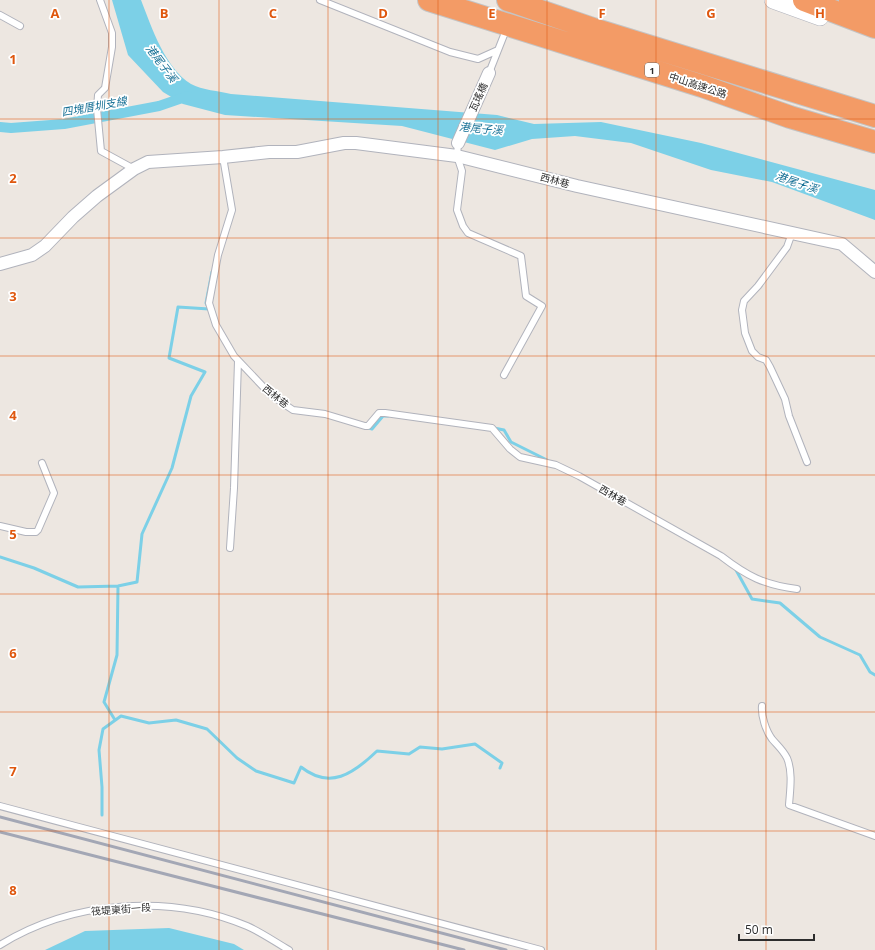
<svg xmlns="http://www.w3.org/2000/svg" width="875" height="950" font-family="'Open Sans','Noto Sans TC',sans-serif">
<rect width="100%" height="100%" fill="#ede7e1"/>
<path fill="#7cd0e7" d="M 112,0 L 141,0 C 152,28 165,68 191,84 C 202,90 219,91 231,94 L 497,115 L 534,124 L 601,122 L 701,143 L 875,190 L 875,220 L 772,182 L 711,170 L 631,143 L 575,136 L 532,139 L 495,150 L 402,126 L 225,115 L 183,104 L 163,92 L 128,55 Z
M 169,928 L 234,944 L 244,950 L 45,950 L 85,931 Z"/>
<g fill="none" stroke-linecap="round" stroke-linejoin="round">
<path stroke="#7cd0e7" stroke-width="3" d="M 207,305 L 206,303 L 212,272
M 366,427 L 372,429 L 383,416 L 388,416
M 494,428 L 504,430 L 511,442 L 547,460
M 0,557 L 34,568 L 78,587 L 118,586 L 137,582 L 142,534 L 172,468 L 191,396 L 205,372 L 169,358 L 178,307 L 209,309
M 736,570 L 752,599 L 780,603 L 820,637 L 860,655 L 870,672 L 875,675
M 115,720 L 104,702 L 117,655 L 118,586
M 102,815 L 102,787 L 99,750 L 103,729 L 121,716 L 149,723 L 176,720 L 207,729 L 237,758 L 256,771 L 294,783 L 301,767 C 330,790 353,774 377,751 L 409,754 L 420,747 L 442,749 L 475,744 L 502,763 L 500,768"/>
<path stroke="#7cd0e7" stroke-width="10" d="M 0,127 L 11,128 L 64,124 L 159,106 L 188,96"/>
<g stroke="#b1b3bc" stroke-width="8">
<path id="lane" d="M 100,0 L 112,33 L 112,47 L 105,88 L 98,95 L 97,109 L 101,151 L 134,169
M 320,0 L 450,52 L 478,59 L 498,50
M 0,15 L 20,26
M 489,73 L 504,35
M 458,143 L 457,156 L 462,171 L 457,210 L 463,226 L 468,233 L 521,256 L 526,296 L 542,306 L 504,375
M 223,157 L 232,210 L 218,255 L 209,303 L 216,325 L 234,356 L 271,395 L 287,406 L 293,410 L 325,414 L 365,426 L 368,426 L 379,413 L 385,413 L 492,428 L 510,449 L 520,457 L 556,465 L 579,476 L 721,556 C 747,576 764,585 797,589
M 792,233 L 787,247 L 758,286 L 744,301 L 742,310 L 745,333 L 752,351 L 758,357 L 766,360 L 770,367 L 785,399 L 789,416 L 807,462
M 0,526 L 26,532 L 36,532 L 38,530 L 54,493 L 42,463
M 230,548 L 234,488 L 238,361
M 762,706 C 761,716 766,731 772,739 C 777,745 783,750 787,758 C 793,772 790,791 789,805 L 875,836
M 0,806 L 541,950
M 0,945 C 71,901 169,893 247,926 C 261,932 275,942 289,950"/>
</g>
<g stroke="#b1b3bc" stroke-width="14">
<path id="street" d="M 458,143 L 489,73
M 0,264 L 32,255 L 45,246 L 73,217 L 97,196 L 134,169 L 148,162 L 223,157 L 269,152 L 297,152 L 344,143 L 356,143 L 457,156 L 577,186 L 842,244 L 875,272"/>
</g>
<g stroke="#b1b3bc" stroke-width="18">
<path id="secondary" d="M 773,0 L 820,17"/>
</g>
<g stroke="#c4c4c4" stroke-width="24">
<path id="highway" d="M 429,0 L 702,86 L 790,117 L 875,142
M 508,0 L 593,29 L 875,116
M 804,0 L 875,27
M 850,0 L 875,8"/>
</g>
<use href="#lane" stroke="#fff" stroke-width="6"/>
<use href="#street" stroke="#fff" stroke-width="12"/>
<use href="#secondary" stroke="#fff" stroke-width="17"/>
<use href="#highway" stroke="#f39b66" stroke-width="22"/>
<path stroke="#a3a7b5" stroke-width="3" d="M 0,817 L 506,950
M 0,832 L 464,950"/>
</g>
<path fill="none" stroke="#df570e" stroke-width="1" stroke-opacity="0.55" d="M 109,0 L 109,950M 219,0 L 219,950M 328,0 L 328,950M 438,0 L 438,950M 547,0 L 547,950M 656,0 L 656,950M 766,0 L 766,950M 0,119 L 875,119M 0,238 L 875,238M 0,356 L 875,356M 0,475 L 875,475M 0,594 L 875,594M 0,712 L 875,712M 0,831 L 875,831"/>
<g text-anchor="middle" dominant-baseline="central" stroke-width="3.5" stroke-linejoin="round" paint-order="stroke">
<rect fill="#fff" stroke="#6c6c6c" stroke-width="1" x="645" y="63" width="14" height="14" rx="3"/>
<g font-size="9" font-weight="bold" fill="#2d2d2d">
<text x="652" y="70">1</text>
</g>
<g font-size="10" fill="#2d2d2d" stroke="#fff">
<text transform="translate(698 85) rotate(18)">中山高速公路</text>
<text transform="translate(478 97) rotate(-66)">瓦瑤橋</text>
<text transform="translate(555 180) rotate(15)">西林巷</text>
<text transform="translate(276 396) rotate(39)">西林巷</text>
<text transform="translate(613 495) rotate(30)">西林巷</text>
<text transform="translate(121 909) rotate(-4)">筏堤東街一段</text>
</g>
<g font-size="11" font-style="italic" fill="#187196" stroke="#fff">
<text transform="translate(162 63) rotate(53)">港尾子溪</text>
<text transform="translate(94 106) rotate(-10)">四塊厝圳支線</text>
<text transform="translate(481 128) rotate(5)">港尾子溪</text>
<text transform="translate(797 182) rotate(19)">港尾子溪</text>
</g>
</g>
<g font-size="13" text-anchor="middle" font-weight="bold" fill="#df570e" stroke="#fff" stroke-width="3.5" stroke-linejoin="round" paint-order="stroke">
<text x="55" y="18">A</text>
<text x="164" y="18">B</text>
<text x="273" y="18">C</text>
<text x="383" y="18">D</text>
<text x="492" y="18">E</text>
<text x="602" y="18">F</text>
<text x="711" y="18">G</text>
<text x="820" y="18">H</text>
<text x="13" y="64">1</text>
<text x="13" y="183">2</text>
<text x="13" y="301">3</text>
<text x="13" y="420">4</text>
<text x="13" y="539">5</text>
<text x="13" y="658">6</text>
<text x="13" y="776">7</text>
<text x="13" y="895">8</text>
</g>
<path d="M739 934v6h75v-6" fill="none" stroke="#2d2d2d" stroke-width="2"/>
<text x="745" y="934" font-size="12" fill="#2d2d2d" stroke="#ffffff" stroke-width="3" paint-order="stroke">50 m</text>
</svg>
